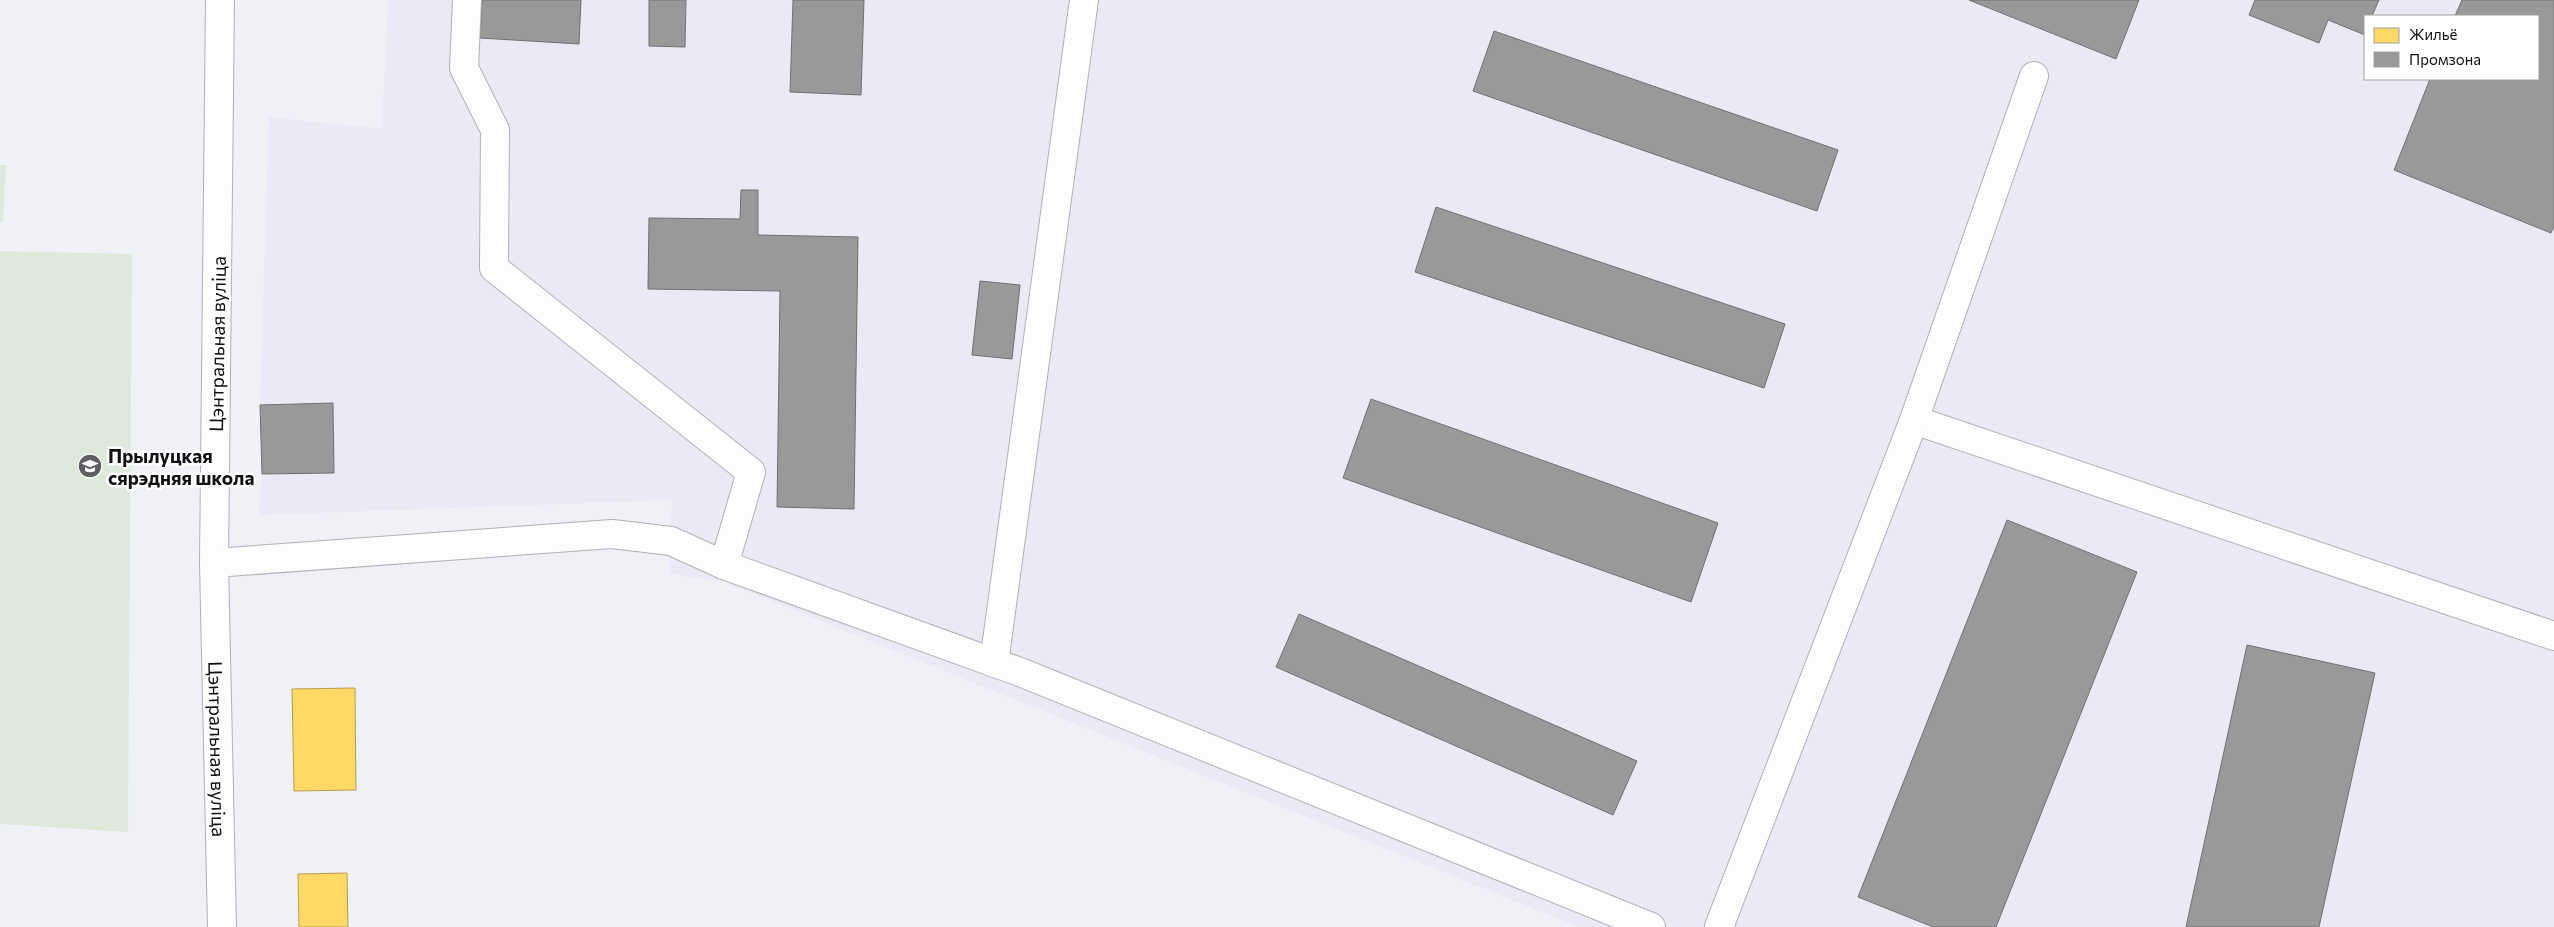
<svg xmlns="http://www.w3.org/2000/svg" width="2554" height="927" font-family="Commissioner,sans-serif">
<rect width="100%" height="100%" fill="#f0f1f7"/>
<path fill="#ece8f6" fill-rule="evenodd" d="M 388,0 L 2554,0 L 2554,927 L 1579,927 L 724,582 L 669,574 L 672,500 L 258,515 L 262,474 L 260,405 L 269,117 L 382,129 ZM 2365,16 L 2538,16 L 2538,79 L 2365,79 Z"/>
<path fill="#dee9dc" d="M 0,165 L 6,165 L 3,222 L 0,221 Z
M 0,251 L 132,254 L 128,832 L 0,824 Z"/>
<path fill="#ffd966" stroke="#b79d4d" d="M 355,688 L 356,790 L 294,791 L 292,689 Z
M 347,873 L 348,927 L 299,927 L 298,874 Z"/>
<path fill="#999" stroke="#707071" d="M 482,0 L 581,0 L 579,44 L 480,38 Z
M 649,0 L 686,0 L 685,47 L 649,46 Z
M 793,0 L 864,0 L 861,95 L 790,92 Z
M 1969,0 L 2139,0 L 2116,59 Z
M 2255,0 L 2379,0 L 2372,16 L 2365,16 L 2365,35 L 2328,20 L 2319,43 L 2249,15 Z
M 2462,0 L 2554,0 L 2554,226 L 2551,233 L 2394,170 L 2430,79 L 2538,79 L 2538,16 L 2455,16 Z
M 1494,31 L 1838,150 L 1817,211 L 1473,91 Z
M 741,190 L 758,190 L 758,235 L 858,237 L 854,509 L 777,507 L 780,291 L 648,289 L 649,218 L 740,219 Z
M 1436,207 L 1785,324 L 1764,388 L 1415,272 Z
M 980,281 L 1020,285 L 1012,359 L 972,355 Z
M 1371,399 L 1718,523 L 1691,602 L 1343,478 Z
M 333,403 L 334,473 L 262,474 L 260,405 Z
M 2007,520 L 2137,572 L 1996,927 L 1933,927 L 1858,897 Z
M 1299,614 L 1637,761 L 1613,815 L 1276,667 Z
M 2247,645 L 2375,673 L 2319,927 L 2186,927 Z"/>
<g fill="none" stroke-linecap="round" stroke-linejoin="round">
<g stroke="#b0b1b5" stroke-width="30">
<g id="minor">
<path id="s1" d="M 220,0 L 214,563 L 222,927"/>
<path d="M 467,0 L 464,68 L 495,130 L 494,268 L 751,472 L 724,565"/>
<path d="M 1914,420 L 2554,636"/>
<path d="M 214,563 L 612,534 L 671,541 L 724,565 L 1020,672 L 1651,927"/>
<path d="M 994,663 L 1084,0"/>
<path d="M 1719,927 L 1914,420 L 2034,76"/>
</g>
</g>
<use href="#minor" stroke="#fdfdfe" stroke-width="28"/>
</g>
<defs>
<g id="school-disc" transform="scale(1.25)"><circle r="9.5" fill="#5e5f63" stroke="#fff"/><path d="M0-5L7-2L0 1L-7-2ZM-4 1L0 2.5L4 1V4Q0 6-4 4Z" fill="#fff"/></g>
</defs>
<g fill-rule="evenodd">
<use href="#school-disc" x="90" y="466"/>
</g>
<g text-anchor="middle" dominant-baseline="central" stroke-width="5" stroke-linejoin="round" paint-order="stroke">
<g font-size="19" fill="#101014" stroke="#fff">
<text transform="translate(217 344) rotate(-89)">Цэнтральная вуліца</text>
<text stroke="none"><textPath href="#s1" startOffset="749">Цэнтральная вуліца</textPath></text>
</g>
<g font-size="19" font-weight="bold" fill="#101014" stroke="#fff" text-anchor="start">
<text x="108" y="455">Прылуцкая<tspan x="108" dy="22">сярэдняя школа</tspan></text>
</g>
</g>
<rect x="2364" y="15" width="175" height="65" fill="#ffffff" stroke="#9f9fa1"/>
<rect x="2374" y="28" width="25" height="15" fill="#ffd966" stroke="#9f9fa1"/>
<text x="2409" y="40" font-size="15" fill="#101014">Жильё</text>
<rect x="2374" y="52" width="25" height="15" fill="#999999" stroke="#9f9fa1"/>
<text x="2409" y="65" font-size="15" fill="#101014">Промзона</text>
</svg>
